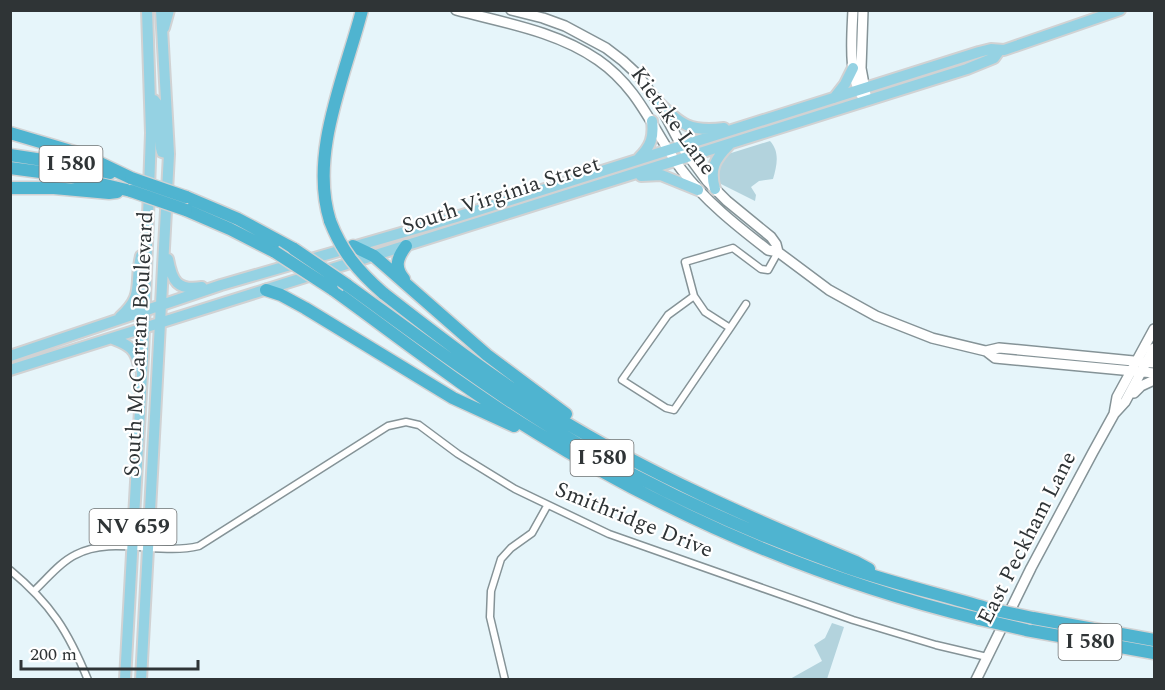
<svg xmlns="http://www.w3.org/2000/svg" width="1165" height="690" font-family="Spectral,serif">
<rect width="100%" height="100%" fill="#e6f5fa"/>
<path fill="#b3d3dd" d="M 770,141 C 780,152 777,165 773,179 L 759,181 L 751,187 L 756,195 L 755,201 L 719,183 L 717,167 L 724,156 L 728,154 Z
M 832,623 L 844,627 L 827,679 L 790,679 L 822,661 L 814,645 L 825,638 Z"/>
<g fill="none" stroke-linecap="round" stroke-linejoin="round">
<g stroke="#859397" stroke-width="9">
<path id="street" d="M 694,296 L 668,315 L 622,380 L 666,408 L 674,410 L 730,328
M 746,304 L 730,328 L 705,312 L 694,296 L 685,262 L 733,248 L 761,269 L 768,270 L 778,252
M 10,570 C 51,604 68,631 88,680
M 34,591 C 47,579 59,563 75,555 C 112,535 159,556 199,546 L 388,426 L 406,422 L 419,425 L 458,454 L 515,489 L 609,534 L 853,620 L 936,645 L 987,657
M 505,680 L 490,617 L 491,591 L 501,559 L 511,548 L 532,533 L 547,506"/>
</g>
<g stroke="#859397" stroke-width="12">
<path id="secondary" d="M 456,10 C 505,23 556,31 598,60 C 640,89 653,131 681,169 C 704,200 737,226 768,250 L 778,252 L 829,290 L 876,316 L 932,338 L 986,351 L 995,358 L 1154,373
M 511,10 L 543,18 L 565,26 L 606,48 L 623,61 L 637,74 L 658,102 L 682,147 L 707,181 L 727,201 L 771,237 L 776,244 L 778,252
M 853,10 C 852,35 847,83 866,101
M 863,10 L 861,68 L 866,95
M 986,351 L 999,348 L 1154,363
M 1134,393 L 1141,386 L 1154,380
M 1114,414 L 1117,397 L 1154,329
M 976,680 L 1031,568 L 1093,452 L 1114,414 L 1125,402 L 1154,348"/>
</g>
<g stroke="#d1d2d3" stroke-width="14">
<path id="primary" d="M 164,28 L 169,10
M 834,98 L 845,84 L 853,68
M 154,100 L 159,106 L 161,148 L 162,152 L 169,154
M 658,102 C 681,125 690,132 724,128
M 639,158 C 651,146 654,137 652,121
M 641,176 L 661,175 L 698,190
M 715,189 C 709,169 715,159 729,145
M 168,259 C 172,281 177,291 202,287
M 120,317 C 145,295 134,285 141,256
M 113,339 C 129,345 136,349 139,367
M 10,356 L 221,285 L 453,218 L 979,52 L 991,49 L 1004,50 L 1120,10
M 10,370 L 967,69 L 994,58 L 999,51
M 125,680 L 143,356 L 151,133 L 147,10
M 141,680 L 169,154 L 161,10"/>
</g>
<g stroke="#d1d2d3" stroke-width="15">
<path id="highway" d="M 10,133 L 81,154 L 131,178
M 10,155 L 69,164 L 110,173
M 10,168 L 63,175 L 131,191
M 10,188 L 54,188 L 109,193 L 117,192
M 186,197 L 238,219 L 294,249
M 186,210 L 230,229 L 275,252
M 330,221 C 309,154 345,76 362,10
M 353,246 L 374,256 L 487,355 L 566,414
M 404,279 C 394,267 397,258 406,246
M 347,285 C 441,353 534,424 638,477 C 705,512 775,542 846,567 C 892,583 939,594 986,608
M 332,289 C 400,338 466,390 537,433 C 674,518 823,581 979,619
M 266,290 L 281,295 L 305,308 L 453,398 L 514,426
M 383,293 C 438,336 494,379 553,415 C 649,474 752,519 856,562 L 869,569
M 1033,618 L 1154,640
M 1026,630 L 1154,653"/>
</g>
<use href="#street" stroke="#fff" stroke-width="6"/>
<use href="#secondary" stroke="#fff" stroke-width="9"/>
<use href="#primary" stroke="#95d2e3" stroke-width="10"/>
<use href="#highway" stroke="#4fb4d0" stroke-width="12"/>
<g stroke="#d1d2d3" stroke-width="15" stroke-linecap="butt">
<path id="highway-bridge" d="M 131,178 L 186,197
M 131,191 L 186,210
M 330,221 C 342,252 358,271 383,293
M 294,249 L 347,285
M 275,252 L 332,289
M 986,608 L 1033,618
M 979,619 L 1026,630"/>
</g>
<use href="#highway-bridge" stroke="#4fb4d0" stroke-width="12"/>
</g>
<g text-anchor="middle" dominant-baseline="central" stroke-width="4.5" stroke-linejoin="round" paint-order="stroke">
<g fill="#fff" stroke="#6d7172" stroke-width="1.5">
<rect x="39.5" y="146" width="63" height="36" rx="4.5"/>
<rect x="570.5" y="440" width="63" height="36" rx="4.5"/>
<rect x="89.5" y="509" width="87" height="36" rx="4.5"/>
<rect x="1058.5" y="624" width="63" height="36" rx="4.5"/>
</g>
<g font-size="21" font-weight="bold" fill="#2f3436">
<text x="71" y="164">I 580</text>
<text x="602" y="458">I 580</text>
<text x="133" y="527">NV 659</text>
<text x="1090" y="642">I 580</text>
</g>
<g font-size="22" fill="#2f3436" stroke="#fff">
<text transform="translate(673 121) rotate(54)">Kietzke Lane</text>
<text transform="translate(501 195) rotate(-18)">South Virginia Street</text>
<text transform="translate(139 344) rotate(-87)">South McCarran Boulevard</text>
<text transform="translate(634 520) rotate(22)">Smithridge Drive</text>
<text transform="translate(1027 538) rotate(-63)">East Peckham Lane</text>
</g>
</g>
<rect width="1165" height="690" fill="none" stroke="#2f3436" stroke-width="24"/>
<path d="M21 660v9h177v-9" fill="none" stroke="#2f3436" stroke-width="3"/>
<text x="30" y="660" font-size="18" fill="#2f3436" stroke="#ffffff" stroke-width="4.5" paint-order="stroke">200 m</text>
</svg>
